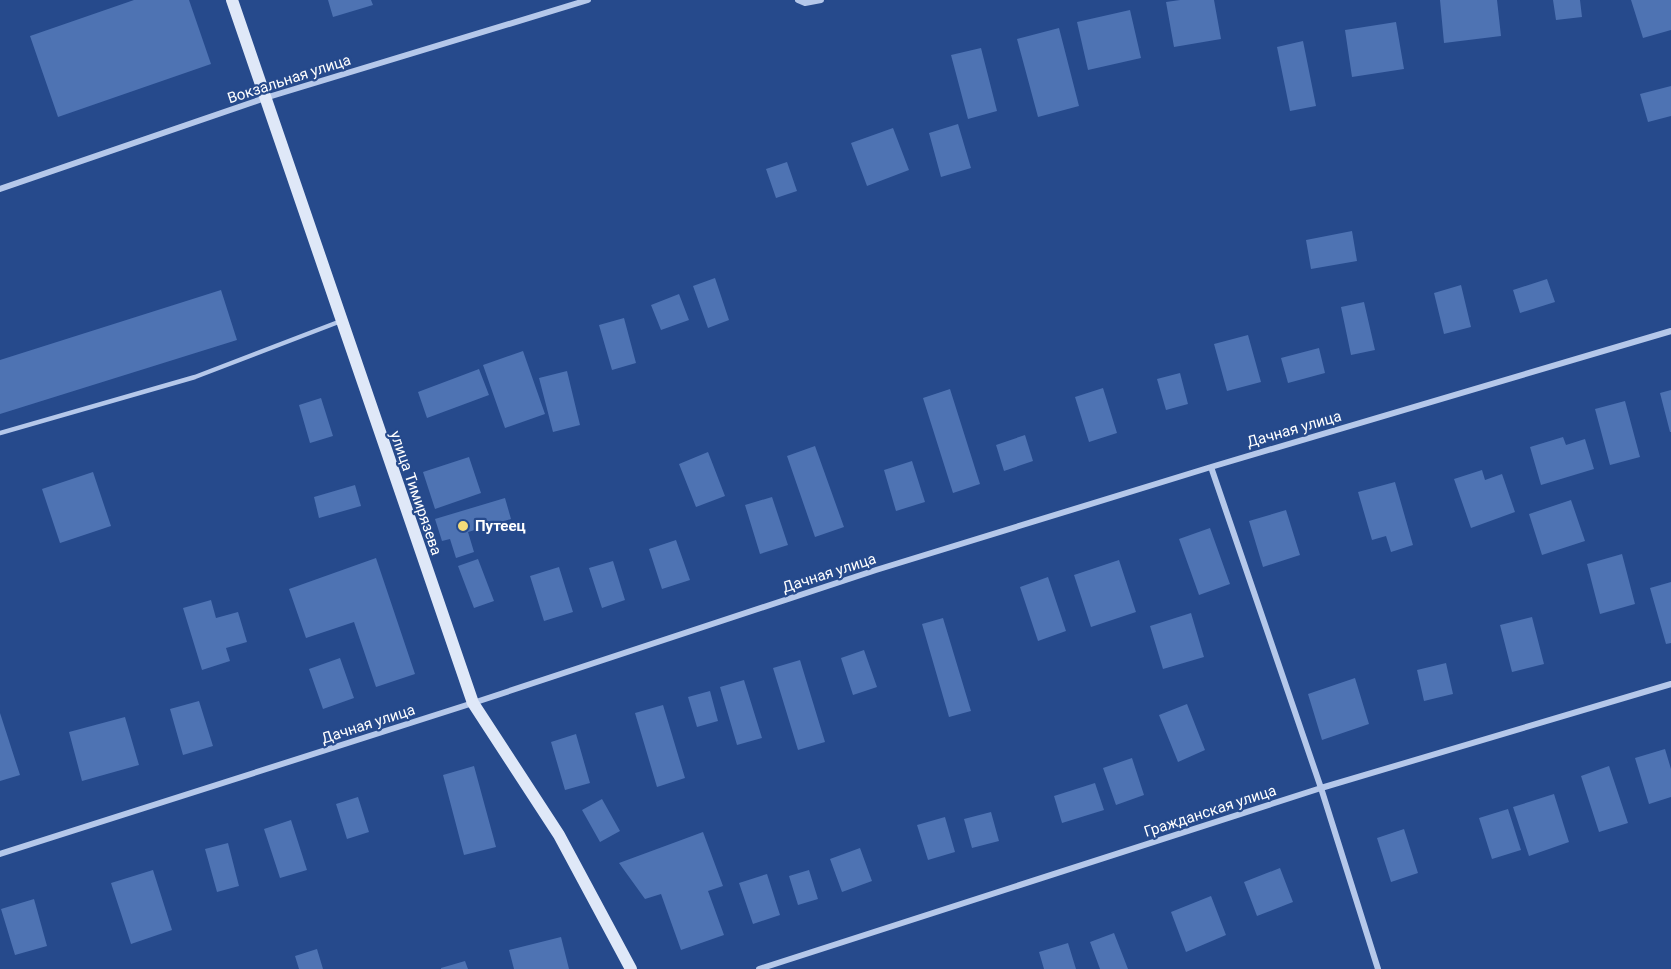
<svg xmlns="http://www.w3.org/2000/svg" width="1671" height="969" font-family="Roboto,sans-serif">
<rect width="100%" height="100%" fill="#264a8c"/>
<path fill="#4e73b3" d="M 134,0 L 189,0 L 211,64 L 58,117 L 30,36 Z
M 328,0 L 371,0 L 373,5 L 333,17 Z
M 1180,0 L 1214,0 L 1221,39 L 1174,47 L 1166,2 Z
M 1440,0 L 1497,0 L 1501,36 L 1444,43 Z
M 1553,0 L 1580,0 L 1582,17 L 1556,20 Z
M 1631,0 L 1671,0 L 1671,30 L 1643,38 Z
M 1130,10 L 1141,58 L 1088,70 L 1077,22 Z
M 1396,22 L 1404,69 L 1352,77 L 1345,30 Z
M 1059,28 L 1079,106 L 1038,117 L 1017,39 Z
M 1303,41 L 1316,106 L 1290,111 L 1277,47 Z
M 981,48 L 997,111 L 968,119 L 951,55 Z
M 1671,86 L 1671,116 L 1648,122 L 1640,94 Z
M 958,124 L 971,168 L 941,177 L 929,133 Z
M 893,128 L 909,170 L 867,186 L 851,143 Z
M 787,162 L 797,191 L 776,198 L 766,169 Z
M 1352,231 L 1357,261 L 1311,269 L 1306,240 Z
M 715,278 L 729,320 L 708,328 L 693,286 Z
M 1547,279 L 1555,302 L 1520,313 L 1513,290 Z
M 1461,285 L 1471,327 L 1444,334 L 1434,293 Z
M 221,290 L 237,340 L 0,414 L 0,360 Z
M 679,294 L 689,320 L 661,330 L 651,305 Z
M 1364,302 L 1375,350 L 1351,355 L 1341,307 Z
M 624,318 L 636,363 L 612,370 L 599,325 Z
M 1248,335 L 1261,382 L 1227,391 L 1214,344 Z
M 1319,348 L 1325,373 L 1288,383 L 1281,358 Z
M 523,351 L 545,414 L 505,428 L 483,365 Z
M 479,369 L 489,395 L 427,418 L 418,392 Z
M 567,371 L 580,425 L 553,432 L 539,378 Z
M 1180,373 L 1188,404 L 1166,410 L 1157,379 Z
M 1103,388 L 1117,433 L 1089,442 L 1075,397 Z
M 950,389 L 980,484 L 953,493 L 923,398 Z
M 1671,390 L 1671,432 L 1670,432 L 1660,393 Z
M 321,398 L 333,436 L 310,443 L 299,405 Z
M 1625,401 L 1640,457 L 1610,465 L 1595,409 Z
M 1025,435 L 1033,461 L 1004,471 L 996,445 Z
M 1563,437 L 1566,445 L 1585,439 L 1594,469 L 1541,485 L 1530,447 Z
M 815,446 L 844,527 L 815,537 L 787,456 Z
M 708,452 L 725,496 L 696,507 L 679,464 Z
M 469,457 L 481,493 L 435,509 L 423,472 Z
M 912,461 L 925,502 L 896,511 L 884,470 Z
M 1482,470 L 1485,480 L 1502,474 L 1515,512 L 1471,528 L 1454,479 Z
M 93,472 L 111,526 L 60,543 L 42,489 Z
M 1395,482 L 1413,545 L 1391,552 L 1386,536 L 1372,540 L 1358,492 Z
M 355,485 L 361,506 L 319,518 L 314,497 Z
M 772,497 L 788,545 L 760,554 L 745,505 Z
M 505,498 L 511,519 L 468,532 L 474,552 L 456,558 L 450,539 L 442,541 L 435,519 Z
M 1571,500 L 1585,541 L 1542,555 L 1529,514 Z
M 1286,510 L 1300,555 L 1263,567 L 1249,521 Z
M 1210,528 L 1230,584 L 1199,595 L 1179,539 Z
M 676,540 L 690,580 L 662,589 L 649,549 Z
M 1622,554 L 1635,604 L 1600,614 L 1587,564 Z
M 376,558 L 415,674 L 376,687 L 354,622 L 306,638 L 289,589 Z
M 478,559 L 494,601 L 474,608 L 458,566 Z
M 1119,560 L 1136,612 L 1091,627 L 1074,575 Z
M 613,561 L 625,600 L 602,608 L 589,568 Z
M 559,567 L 573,612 L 544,621 L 530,576 Z
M 1048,577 L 1066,631 L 1038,641 L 1020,587 Z
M 1671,582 L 1671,643 L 1666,644 L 1650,588 Z
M 211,600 L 216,618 L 238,612 L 247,642 L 226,648 L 230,661 L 202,670 L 183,608 Z
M 1191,613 L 1204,657 L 1163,669 L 1150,626 Z
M 1532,617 L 1544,664 L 1512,672 L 1500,625 Z
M 943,618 L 971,711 L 949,717 L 922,624 Z
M 864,650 L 877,687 L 853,695 L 841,658 Z
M 340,658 L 354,698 L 323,709 L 309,669 Z
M 800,660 L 825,742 L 798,750 L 773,668 Z
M 1446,663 L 1453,694 L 1424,701 L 1417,670 Z
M 1355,678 L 1369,724 L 1322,740 L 1308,694 Z
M 744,680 L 762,738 L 737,745 L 720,687 Z
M 710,691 L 718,721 L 697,727 L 688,697 Z
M 199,701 L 213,746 L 183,755 L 170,709 Z
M 1187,704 L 1205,750 L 1178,762 L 1159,715 Z
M 663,705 L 685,778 L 657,787 L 635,713 Z
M 0,713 L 20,775 L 0,781 Z
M 125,717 L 139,765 L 82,781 L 69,732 Z
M 576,734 L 590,783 L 565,790 L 551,742 Z
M 1665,749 L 1671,769 L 1671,797 L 1649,804 L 1635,758 Z
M 1132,758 L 1144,795 L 1116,805 L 1103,768 Z
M 474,766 L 496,847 L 464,855 L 443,775 Z
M 1609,766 L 1628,823 L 1599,832 L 1581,776 Z
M 1095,783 L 1104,810 L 1062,823 L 1054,796 Z
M 1554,794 L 1569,842 L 1529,856 L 1513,807 Z
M 358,797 L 369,832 L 347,839 L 336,804 Z
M 602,799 L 620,831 L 600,842 L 582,810 Z
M 1508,809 L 1521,850 L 1492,859 L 1479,818 Z
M 991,812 L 999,841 L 972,848 L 964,819 Z
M 945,817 L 955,852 L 928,860 L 917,825 Z
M 291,820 L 307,870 L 280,878 L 264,829 Z
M 1404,829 L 1418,873 L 1391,882 L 1377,838 Z
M 703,832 L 723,886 L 708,891 L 724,935 L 681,950 L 661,894 L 645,899 L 619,863 Z
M 228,843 L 239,886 L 217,892 L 205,849 Z
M 860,848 L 872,881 L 842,892 L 830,859 Z
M 1280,868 L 1293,902 L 1257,916 L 1244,882 Z
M 153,870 L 172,930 L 131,944 L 111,883 Z
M 809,870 L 818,899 L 798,905 L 789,876 Z
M 767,874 L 780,915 L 753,924 L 739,883 Z
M 1211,896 L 1226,935 L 1186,952 L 1171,912 Z
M 34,899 L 47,946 L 15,955 L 1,909 Z
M 1114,933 L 1128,969 L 1100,969 L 1090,942 Z
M 561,937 L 569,969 L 514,969 L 509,950 Z
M 1068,943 L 1076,969 L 1044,969 L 1039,952 Z
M 317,949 L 323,969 L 299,969 L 295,956 Z
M 465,961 L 468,969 L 441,969 L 441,968 Z"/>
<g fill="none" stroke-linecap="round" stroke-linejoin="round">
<path stroke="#b5c8ea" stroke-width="4.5" d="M 0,433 L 195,377 L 341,321"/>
<path stroke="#b5c8ea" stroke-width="6" d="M 798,0 L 805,3 L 821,0
M 0,189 L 265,98 L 588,0
M 1211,467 L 1321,788 L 1378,969
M 0,854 L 473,703 L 876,570 L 1211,467 L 1671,331
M 759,969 L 1321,788 L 1671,684"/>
<path stroke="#dfe8f8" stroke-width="12" d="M 232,0 L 473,703 L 559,835 L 631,969"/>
</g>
<circle fill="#f4db79" stroke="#264a8c" stroke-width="2" cx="463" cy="526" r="6"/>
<g text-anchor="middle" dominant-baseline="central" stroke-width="4.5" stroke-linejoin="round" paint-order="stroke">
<g font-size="15" fill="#fff" stroke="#264a8c">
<text transform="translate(289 79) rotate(-18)">Вокзальная улица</text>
<text transform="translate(1294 429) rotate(-16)">Дачная улица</text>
<text transform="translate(416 493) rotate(71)">улица Тимирязева</text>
<text transform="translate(829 573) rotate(-18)">Дачная улица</text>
<text transform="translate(368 724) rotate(-18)">Дачная улица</text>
<text transform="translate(1210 811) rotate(-18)">Гражданская улица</text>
</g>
<g font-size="15" font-weight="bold" fill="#fff" stroke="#264a8c" text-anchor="start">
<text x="475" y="526">Путеец</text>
</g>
</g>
</svg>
